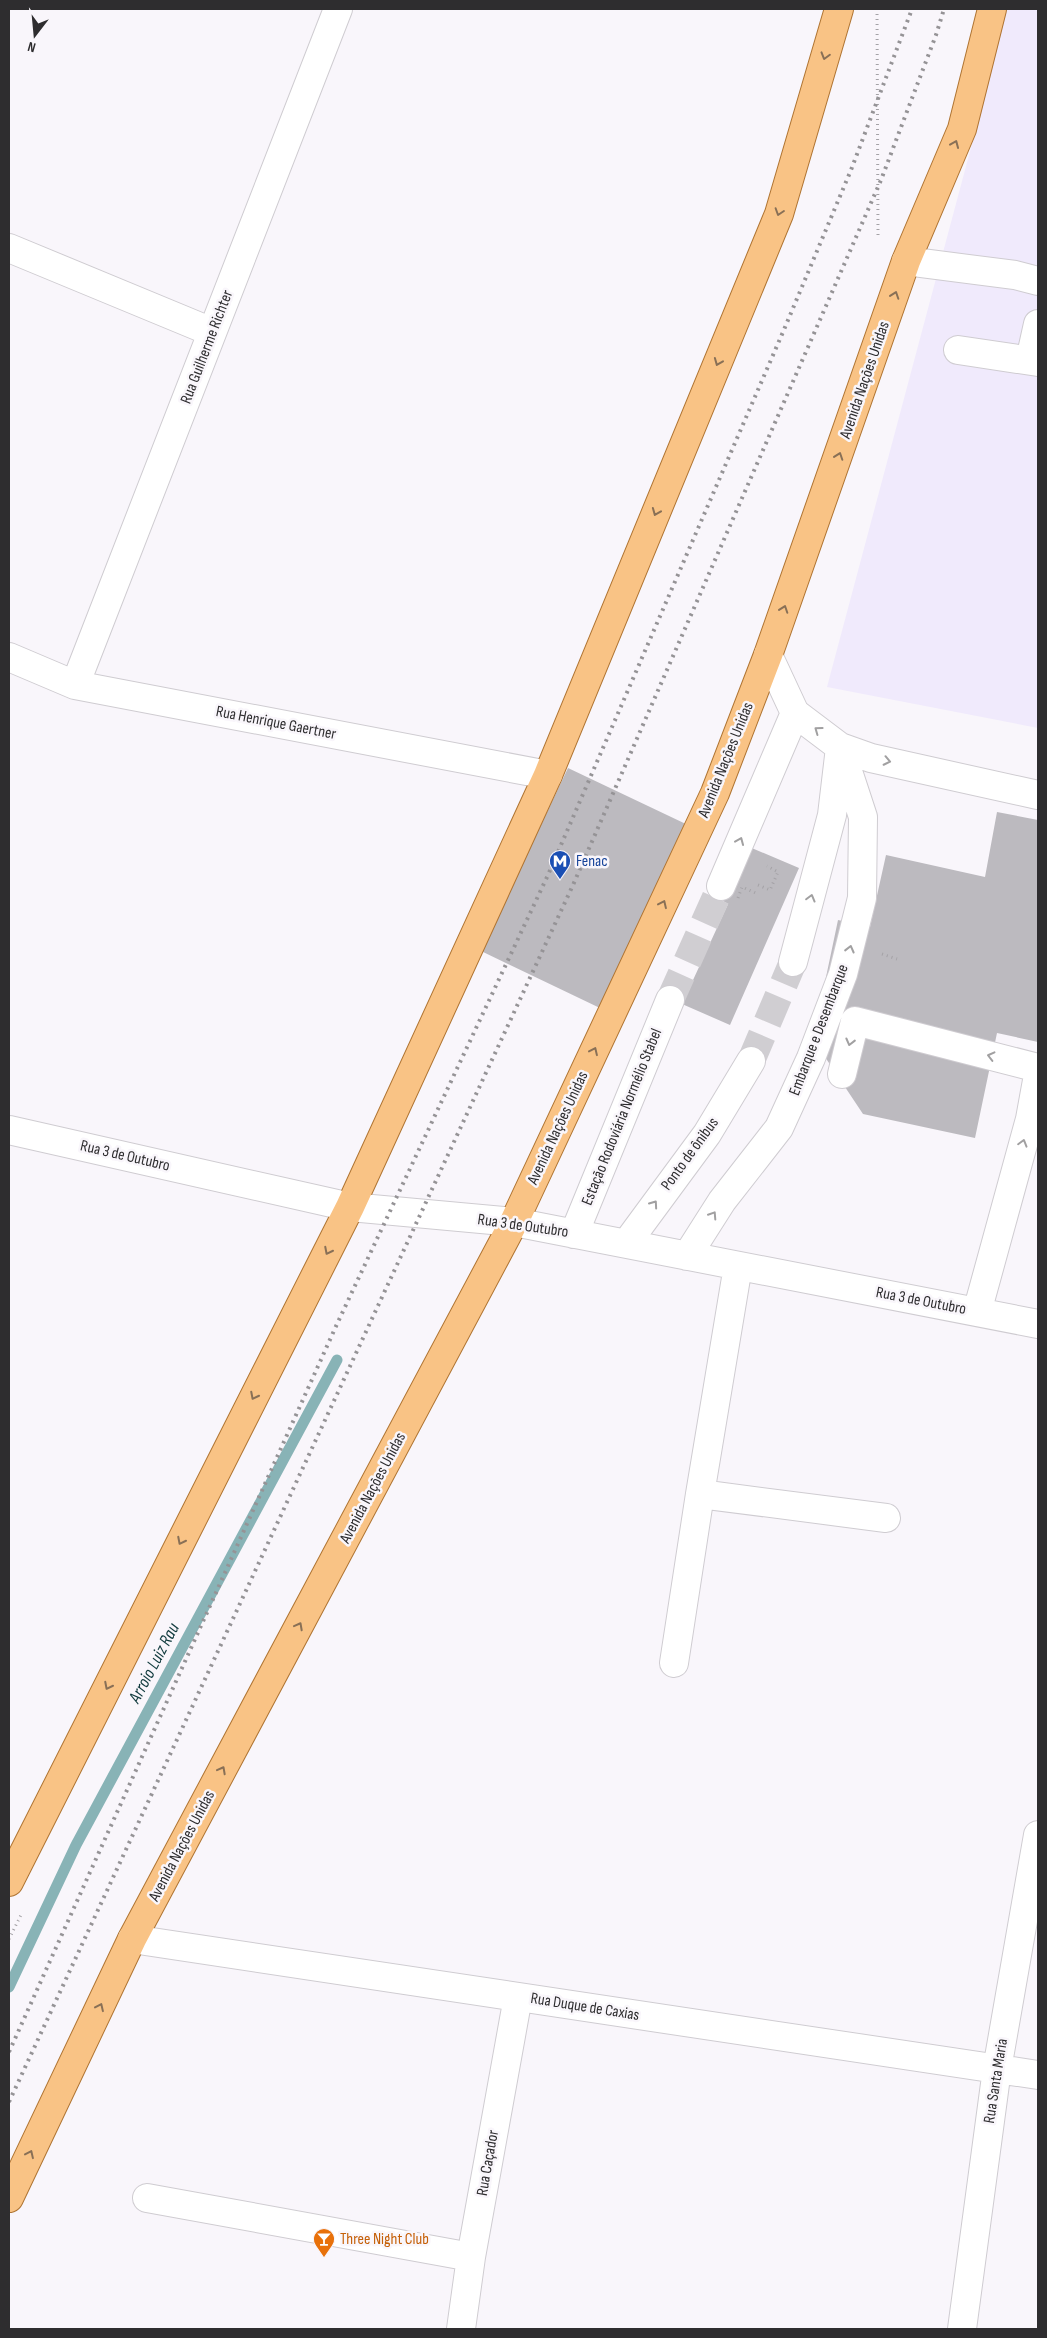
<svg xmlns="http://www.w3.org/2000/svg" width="1047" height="2338" font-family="'Sofia Sans Condensed',sans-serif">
<rect width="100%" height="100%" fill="#f9f6fb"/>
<path fill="#f0eafc" d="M 1004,9 L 1038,9 L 1038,728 L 827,687 L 977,125 Z"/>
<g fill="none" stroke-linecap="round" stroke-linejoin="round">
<path stroke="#88b3b6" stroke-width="11" d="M 9,1987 L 76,1845 L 337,1360"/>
</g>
<path fill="#bcbabf" d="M 568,768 L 688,825 L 602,1009 L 481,951 Z
M 997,812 L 1038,820 L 1038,1042 L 997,1033 L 975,1138 L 863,1114 L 813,1039 L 838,920 L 870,927 L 886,855 L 985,877 Z
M 747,846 L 799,868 L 730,1025 L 682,1004 L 728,904 L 723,901 Z"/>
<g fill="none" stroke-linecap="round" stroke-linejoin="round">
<path stroke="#d0ced2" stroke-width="28" stroke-dasharray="28 14" stroke-linecap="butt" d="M 670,1000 L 721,886
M 751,1061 L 793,962"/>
<g stroke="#cfccd1" stroke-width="30">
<path id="minor" d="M 9,248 L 212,332
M 906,261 L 1015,275 L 1038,281
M 958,350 L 1038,362
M 1030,360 L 1038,324
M 768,655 L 795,713 L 840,747 L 871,758 L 1038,795
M 9,657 L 75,685 L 548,775
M 75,685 L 338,9
M 721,886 L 795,713
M 793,962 L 832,815 L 839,756
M 842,1074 L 855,1021 L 1038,1068
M 9,1130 L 350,1207 L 514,1222 L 1038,1324
M 574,1234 L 670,1000
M 626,1244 L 707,1134 L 751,1061
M 687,1256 L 722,1201 L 779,1128 L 811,1058 L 843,974 L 862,898 L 863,817 L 840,747
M 738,1266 L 700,1494 L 886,1518
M 977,1312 L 1030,1119 L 1038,1075
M 674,1663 L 700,1494
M 132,1939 L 1038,2075
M 147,2198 L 471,2257
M 461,2329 L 471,2257 L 518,1997
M 962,2329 L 997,2069 L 1038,1835"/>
</g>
<g stroke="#af7432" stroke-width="30">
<path id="major" d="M 9,1882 L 350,1207 L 548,775 L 779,214 L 839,9
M 9,2198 L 132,1939 L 514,1222 L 715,793 L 768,655 L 906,261 L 962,129 L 992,9"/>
</g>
<path stroke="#a4a2a6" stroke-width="3" stroke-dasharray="1 4" stroke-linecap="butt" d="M 877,9 L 878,235
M 758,885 L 770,890 L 778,872 L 767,866
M 882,954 L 897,959
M 9,1939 L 22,1913"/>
<use href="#minor" stroke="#fff" stroke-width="28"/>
<use href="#major" stroke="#f9c385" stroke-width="28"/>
<path stroke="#959396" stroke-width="4" stroke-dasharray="2.5 5" stroke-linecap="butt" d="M 9,2052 L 337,1324 L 548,875 L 783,332 L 851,170 L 912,9
M 9,2102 L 573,885 L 881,180 L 936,35 L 944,9"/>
<path stroke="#a4a2a6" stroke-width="3" stroke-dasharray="1 4" stroke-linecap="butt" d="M 738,898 L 742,887 L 758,894"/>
</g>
<defs><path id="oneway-chevron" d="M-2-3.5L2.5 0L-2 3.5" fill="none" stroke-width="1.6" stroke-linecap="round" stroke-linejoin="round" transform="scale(1.25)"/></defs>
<g stroke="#897056">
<use href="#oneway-chevron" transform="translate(825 56) rotate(106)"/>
<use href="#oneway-chevron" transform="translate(955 144) rotate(-67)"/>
<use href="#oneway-chevron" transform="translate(779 212) rotate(108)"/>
<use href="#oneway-chevron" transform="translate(895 295) rotate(-71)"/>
<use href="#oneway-chevron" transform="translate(718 362) rotate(112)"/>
<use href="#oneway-chevron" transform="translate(839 456) rotate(-71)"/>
<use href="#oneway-chevron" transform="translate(656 512) rotate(112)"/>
<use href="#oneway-chevron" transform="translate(784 609) rotate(-71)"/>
<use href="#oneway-chevron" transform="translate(663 904) rotate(-65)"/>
<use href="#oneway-chevron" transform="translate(594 1051) rotate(-65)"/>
<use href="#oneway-chevron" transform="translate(328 1251) rotate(117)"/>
<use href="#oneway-chevron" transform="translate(254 1396) rotate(117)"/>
<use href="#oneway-chevron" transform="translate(181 1541) rotate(117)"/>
<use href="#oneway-chevron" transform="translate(299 1626) rotate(-62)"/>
<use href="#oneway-chevron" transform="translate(108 1686) rotate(117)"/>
<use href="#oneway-chevron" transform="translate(222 1770) rotate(-62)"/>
<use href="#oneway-chevron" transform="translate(100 2007) rotate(-65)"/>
<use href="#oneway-chevron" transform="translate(30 2154) rotate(-65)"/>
</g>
<g stroke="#a1a0a1">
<use href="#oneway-chevron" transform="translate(818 730) rotate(-144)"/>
<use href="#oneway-chevron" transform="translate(887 761) rotate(12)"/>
<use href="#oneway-chevron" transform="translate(740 841) rotate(-67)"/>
<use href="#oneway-chevron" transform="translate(811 898) rotate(-75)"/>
<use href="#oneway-chevron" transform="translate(850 949) rotate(-76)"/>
<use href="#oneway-chevron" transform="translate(850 1042) rotate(104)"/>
<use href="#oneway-chevron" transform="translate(991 1056) rotate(-166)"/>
<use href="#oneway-chevron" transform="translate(1023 1143) rotate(-74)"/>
<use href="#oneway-chevron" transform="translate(654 1204) rotate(-55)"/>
<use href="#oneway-chevron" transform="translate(713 1215) rotate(-57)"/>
</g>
<defs>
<g id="metro-pin" transform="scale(1.125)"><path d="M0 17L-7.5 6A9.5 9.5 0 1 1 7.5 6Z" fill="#1a4fb4" stroke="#f9f6fb"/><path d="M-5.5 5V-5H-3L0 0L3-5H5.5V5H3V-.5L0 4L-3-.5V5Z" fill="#fff"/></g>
<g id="bar-pin" transform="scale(1.125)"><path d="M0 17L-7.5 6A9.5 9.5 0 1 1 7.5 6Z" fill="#e8710a" stroke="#f9f6fb"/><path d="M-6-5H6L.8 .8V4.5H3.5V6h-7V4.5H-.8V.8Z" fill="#fff"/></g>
</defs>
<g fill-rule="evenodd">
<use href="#metro-pin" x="560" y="861"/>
<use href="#bar-pin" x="324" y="2239"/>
</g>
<g text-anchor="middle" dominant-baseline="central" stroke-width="5" stroke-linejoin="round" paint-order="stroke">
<g font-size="16" fill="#2e2d2f" stroke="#f9f6fb">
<text transform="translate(207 347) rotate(-69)">Rua Guilherme Richter</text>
<text transform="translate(865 380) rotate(-71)">Avenida Nações Unidas</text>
<text transform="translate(276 723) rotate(11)">Rua Henrique Gaertner</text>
<text transform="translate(726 760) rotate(-68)">Avenida Nações Unidas</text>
<text transform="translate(819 1030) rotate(-69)">Embarque e Desembarque</text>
<text transform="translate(622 1117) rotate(-68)">Estação Rodoviária Normélio Stabel</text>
<text transform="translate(558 1128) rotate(-65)">Avenida Nações Unidas</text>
<text transform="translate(690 1154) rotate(-54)">Ponto de ônibus</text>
<text transform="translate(125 1156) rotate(13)">Rua 3 de Outubro</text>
<text transform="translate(523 1226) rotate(8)">Rua 3 de Outubro</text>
<text transform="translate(921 1301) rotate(11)">Rua 3 de Outubro</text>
<text transform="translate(373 1488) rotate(-62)">Avenida Nações Unidas</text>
<text transform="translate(182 1846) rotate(-62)">Avenida Nações Unidas</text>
<text transform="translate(585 2007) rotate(9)">Rua Duque de Caxias</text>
<text transform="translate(996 2081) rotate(-81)">Rua Santa Maria</text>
<text transform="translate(488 2163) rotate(-80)">Rua Caçador</text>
</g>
<g font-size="16" fill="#164399" stroke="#f9f6fb" text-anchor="start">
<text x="576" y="861">Fenac</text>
</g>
<g font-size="16" fill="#c56008" stroke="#f9f6fb" text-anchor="start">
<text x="340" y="2239">Three Night Club</text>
</g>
<g font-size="18" font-style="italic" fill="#113b3e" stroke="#f9f6fb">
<text transform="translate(154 1663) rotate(-62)">Arroio Luiz Rau</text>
</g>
</g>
<rect width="1047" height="2338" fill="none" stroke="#2e2d2f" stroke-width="20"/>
<g transform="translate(35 35) rotate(196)" stroke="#f9f6fb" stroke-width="4" paint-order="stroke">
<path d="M0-4L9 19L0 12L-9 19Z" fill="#2e2d2f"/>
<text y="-8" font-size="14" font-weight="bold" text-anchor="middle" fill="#2e2d2f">N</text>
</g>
</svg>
